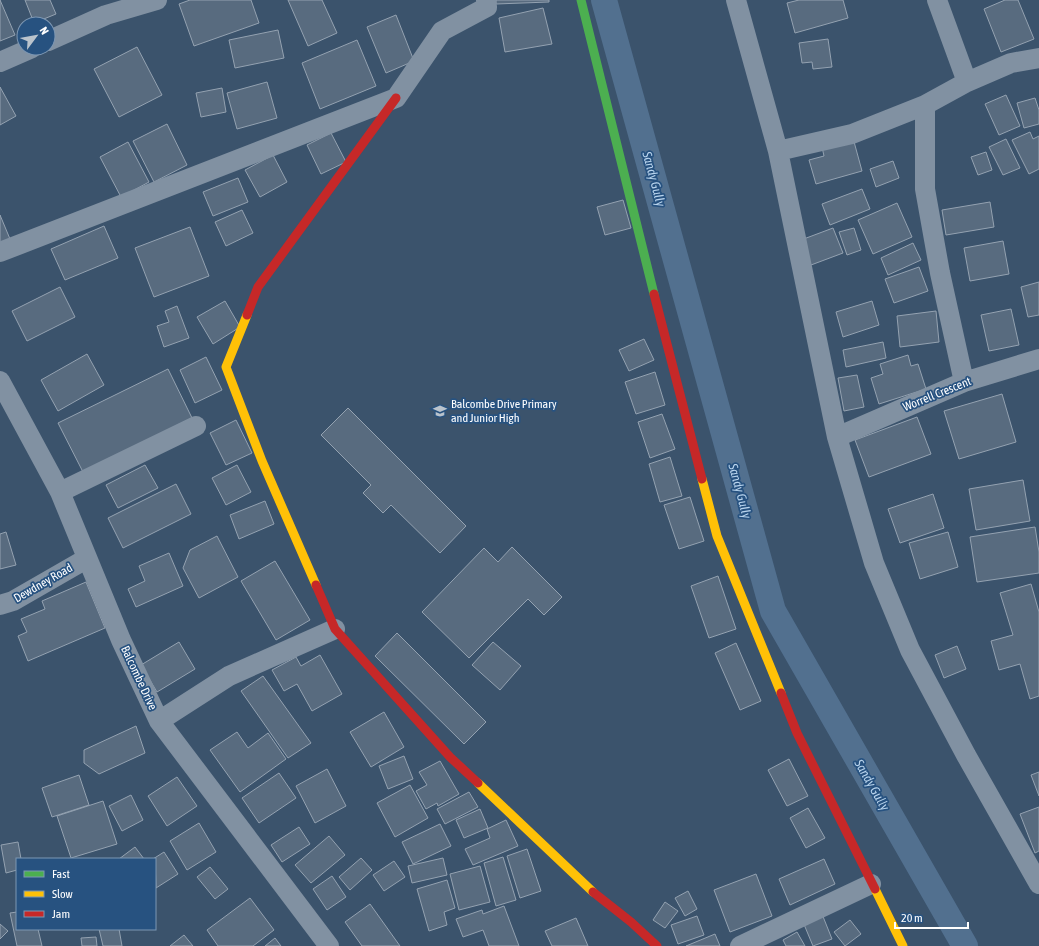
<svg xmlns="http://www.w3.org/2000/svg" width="1039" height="946" font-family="'Asap Condensed',sans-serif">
<rect width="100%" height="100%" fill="#3b536c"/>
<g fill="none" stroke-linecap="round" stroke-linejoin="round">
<path stroke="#52708f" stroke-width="26" d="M 604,0 L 773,611 L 965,946"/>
</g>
<path fill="#586b7f" stroke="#94a2b1" d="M 0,0 L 15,35 L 0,41 Z
M 25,0 L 50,0 L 56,14 L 34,23 Z
M 190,0 L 251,0 L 259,23 L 194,46 L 179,4 Z
M 288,0 L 322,0 L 337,33 L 308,46 Z
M 496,0 L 549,0 L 549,2 L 496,4 Z
M 799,0 L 843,0 L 848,18 L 795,33 L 787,3 Z
M 1005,0 L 1018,0 L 1034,39 L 1001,52 L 984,9 Z
M 543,8 L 552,44 L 505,52 L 499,18 Z
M 396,15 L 414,61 L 386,73 L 367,27 Z
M 278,30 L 284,58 L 235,68 L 229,40 Z
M 828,39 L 832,67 L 813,69 L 812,62 L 802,63 L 799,43 Z
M 357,40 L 376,86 L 320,109 L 302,63 Z
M 137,47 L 162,95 L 119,117 L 94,69 Z
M 267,82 L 277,118 L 237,129 L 227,93 Z
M 0,87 L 16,116 L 0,125 Z
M 222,88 L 226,112 L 201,117 L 196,93 Z
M 1006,95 L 1020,126 L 999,135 L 985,104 Z
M 1035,98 L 1039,110 L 1039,124 L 1024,128 L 1017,103 Z
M 167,124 L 187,165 L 154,182 L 133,141 Z
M 1030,132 L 1033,139 L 1039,136 L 1039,169 L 1029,174 L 1012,140 Z
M 331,133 L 346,162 L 321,174 L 307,145 Z
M 853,138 L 862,171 L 816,184 L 809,160 L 824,156 L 822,147 Z
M 1006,139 L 1020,168 L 1003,175 L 989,147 Z
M 128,142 L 149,182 L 121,197 L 100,157 Z
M 986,152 L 992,170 L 978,175 L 971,157 Z
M 273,155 L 287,182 L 260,197 L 245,170 Z
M 893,161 L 899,178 L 876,187 L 870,169 Z
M 238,178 L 248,202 L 213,216 L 203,192 Z
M 862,189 L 870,209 L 830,225 L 822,204 Z
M 623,200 L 631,228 L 605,235 L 597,207 Z
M 990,202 L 994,227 L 946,235 L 942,210 Z
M 897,203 L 912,237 L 873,254 L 858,220 Z
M 242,210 L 253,233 L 226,246 L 215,222 Z
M 0,215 L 10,239 L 0,243 Z
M 104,226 L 118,258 L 65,280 L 51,249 Z
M 190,227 L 209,276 L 154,297 L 135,248 Z
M 833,228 L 843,253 L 811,265 L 801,240 Z
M 854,228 L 861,250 L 847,255 L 839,232 Z
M 1003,241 L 1009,274 L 970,281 L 964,248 Z
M 913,243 L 921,260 L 888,275 L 881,258 Z
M 919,267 L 928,291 L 894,303 L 885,279 Z
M 1039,282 L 1039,315 L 1028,317 L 1021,287 Z
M 60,287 L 75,317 L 27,341 L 12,311 Z
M 225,301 L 240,327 L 213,344 L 197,317 Z
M 872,301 L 879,325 L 843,337 L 836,312 Z
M 177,306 L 189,338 L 164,347 L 157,326 L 169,322 L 165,311 Z
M 1011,309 L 1019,345 L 989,351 L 981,315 Z
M 936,311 L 939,342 L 900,347 L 897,316 Z
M 644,339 L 654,360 L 629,371 L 619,350 Z
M 883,342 L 886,358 L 846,367 L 843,350 Z
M 87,354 L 104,385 L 58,411 L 41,380 Z
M 908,355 L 911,366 L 918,364 L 926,389 L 879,404 L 871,378 L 883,374 L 880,364 Z
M 206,357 L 222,390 L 195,403 L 180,370 Z
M 168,369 L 192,418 L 83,472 L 58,423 Z
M 655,372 L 665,405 L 636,414 L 625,382 Z
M 857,375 L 864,407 L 844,411 L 838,378 Z
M 1002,394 L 1016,442 L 959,459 L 944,411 Z
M 348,408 L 466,526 L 440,553 L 391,505 L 383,513 L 363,493 L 371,485 L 321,435 Z
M 662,414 L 675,449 L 650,458 L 638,422 Z
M 917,417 L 931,454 L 869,477 L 855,440 Z
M 236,420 L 252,453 L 226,465 L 210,433 Z
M 670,457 L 682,496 L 660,502 L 649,464 Z
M 145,465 L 158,488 L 118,508 L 106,485 Z
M 237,465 L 251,492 L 226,505 L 212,478 Z
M 1023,480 L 1030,521 L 976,530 L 969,489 Z
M 176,484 L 191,514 L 123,548 L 108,518 Z
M 933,494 L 944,528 L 900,543 L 888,509 Z
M 690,497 L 704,541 L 679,549 L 664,505 Z
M 265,501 L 274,524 L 239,539 L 230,515 Z
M 1035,527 L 1039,552 L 1039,573 L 977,582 L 970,537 Z
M 6,532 L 16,565 L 0,569 L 0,534 Z
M 948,532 L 958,567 L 920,579 L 909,543 Z
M 217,536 L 238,577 L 199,598 L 183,568 L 190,550 Z
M 512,547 L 562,597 L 544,615 L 528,599 L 469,658 L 422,612 L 484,548 L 498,562 Z
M 169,553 L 183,586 L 136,607 L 128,589 L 145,581 L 139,566 Z
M 275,561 L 310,620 L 276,640 L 241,581 Z
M 718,576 L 736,629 L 709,638 L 691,586 Z
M 86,582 L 105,628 L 28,661 L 18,636 L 27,632 L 21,619 L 45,609 L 42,601 Z
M 1031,584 L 1039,612 L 1039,696 L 1030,699 L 1020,664 L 999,670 L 991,641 L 1013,635 L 1000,593 Z
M 397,633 L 486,722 L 464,744 L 375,656 Z
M 179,642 L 195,669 L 157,692 L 141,665 Z
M 493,642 L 521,666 L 500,690 L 472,665 Z
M 736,643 L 761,701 L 740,710 L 715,653 Z
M 957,646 L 966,669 L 944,678 L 935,655 Z
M 320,655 L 342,694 L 312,711 L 297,684 L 284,691 L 272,670 L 296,657 L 301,666 Z
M 263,676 L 311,743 L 288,758 L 241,691 Z
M 384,712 L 404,747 L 371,767 L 350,732 Z
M 136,726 L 145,753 L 99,774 L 84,763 L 84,750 Z
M 237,732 L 248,748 L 268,733 L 286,759 L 240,792 L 210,750 Z
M 404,756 L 413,779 L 388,789 L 379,766 Z
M 789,759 L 808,796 L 787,806 L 768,770 Z
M 440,761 L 459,794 L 438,806 L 437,803 L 426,809 L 416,791 L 427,785 L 419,772 Z
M 327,769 L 346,806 L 315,823 L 296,786 Z
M 1039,772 L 1039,796 L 1031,775 Z
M 279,773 L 296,798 L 259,823 L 242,798 Z
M 79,775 L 89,805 L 52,817 L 42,788 Z
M 177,777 L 197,806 L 167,826 L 148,796 Z
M 410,785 L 428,818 L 395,837 L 377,803 Z
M 469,792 L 478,807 L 445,824 L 437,809 Z
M 131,795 L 143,820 L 122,831 L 109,806 Z
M 103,801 L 117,844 L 71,858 L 57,816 Z
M 1039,807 L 1039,851 L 1035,853 L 1020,814 Z
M 808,808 L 825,838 L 806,848 L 790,818 Z
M 480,809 L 488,828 L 464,838 L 456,820 Z
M 506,820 L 518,846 L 473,865 L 465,849 L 490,838 L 487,829 Z
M 199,823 L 216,852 L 187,870 L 170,841 Z
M 440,824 L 451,846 L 413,864 L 402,842 Z
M 299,827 L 310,844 L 282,862 L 271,845 Z
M 329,836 L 345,855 L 311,883 L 295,865 Z
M 18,842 L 21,859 L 17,859 L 17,870 L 6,873 L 1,845 Z
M 135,847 L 144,859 L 119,859 Z
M 527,849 L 541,891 L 520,898 L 507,856 Z
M 164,852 L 178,874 L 156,888 L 155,859 L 153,859 Z
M 503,857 L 516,900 L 496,906 L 484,863 Z
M 361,858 L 372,870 L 350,890 L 339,877 Z
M 443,858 L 447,875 L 412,883 L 408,866 Z
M 824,859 L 835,884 L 790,905 L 779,879 Z
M 394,861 L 405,877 L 384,891 L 373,875 Z
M 480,866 L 490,902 L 459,910 L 450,874 Z
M 210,867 L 228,889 L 215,899 L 197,877 Z
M 756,874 L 772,916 L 730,932 L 714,890 Z
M 332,876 L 346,897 L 327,910 L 313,889 Z
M 447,880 L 455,908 L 444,912 L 447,925 L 429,931 L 417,889 Z
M 688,891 L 697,909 L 685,916 L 675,898 Z
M 250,898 L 274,930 L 253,946 L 218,946 L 207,930 Z
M 665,902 L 678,911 L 665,928 L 653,920 Z
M 370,904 L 400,946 L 362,946 L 345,922 Z
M 504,906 L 519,946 L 489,946 L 483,930 L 463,937 L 456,919 L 482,910 L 483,914 Z
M 17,912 L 17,929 L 38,929 L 42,946 L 17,946 L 10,913 Z
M 822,914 L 832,939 L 813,946 L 803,922 Z
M 697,916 L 704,935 L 678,944 L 671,925 Z
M 576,918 L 588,946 L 552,946 L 545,931 Z
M 850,920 L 861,934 L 845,946 L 834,932 Z
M 0,924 L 8,931 L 0,939 Z
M 99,929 L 119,929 L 122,946 L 103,946 Z
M 797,932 L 805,946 L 786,946 L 783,940 Z
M 715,934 L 720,946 L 686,946 Z
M 184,935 L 193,946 L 170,946 Z
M 96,937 L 97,946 L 82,946 L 81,938 Z
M 275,938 L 281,946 L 265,946 Z"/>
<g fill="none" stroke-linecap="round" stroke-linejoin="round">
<path stroke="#8191a2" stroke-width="20" d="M 736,0 L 778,151 L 837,437 L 874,563 L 910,650 L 966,755 L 1039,884
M 937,0 L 967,82
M 48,41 L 106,15 L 157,0
M 0,62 L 32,48
M 925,105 L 925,189 L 940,273 L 964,382
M 778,151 L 852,134 L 925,105 L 967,82 L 1011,63 L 1039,58
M 0,252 L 396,98 L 442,31 L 487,7 L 486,0
M 0,381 L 60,492 L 121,640 L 159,721 L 329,946
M 837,437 L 964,382 L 1039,359
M 60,492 L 196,426
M 0,605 L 13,601 L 86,559
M 159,721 L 229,676 L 335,629
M 740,946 L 871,884"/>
<path stroke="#4caf50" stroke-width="9" d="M 581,0 L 654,294"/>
<path stroke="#ffc107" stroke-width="9" d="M 247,315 L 226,367 L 262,461 L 316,585
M 702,479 L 717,536 L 781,693
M 478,783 L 593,892
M 875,889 L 903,946"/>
<path stroke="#c62828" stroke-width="9" d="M 654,294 L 702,479
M 247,315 L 258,287 L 396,98
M 316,585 L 335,629 L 450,757 L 478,783
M 781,693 L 797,733 L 875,889
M 593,892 L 631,922 L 657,946"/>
</g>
<defs>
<g id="school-bare" transform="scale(1.08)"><path d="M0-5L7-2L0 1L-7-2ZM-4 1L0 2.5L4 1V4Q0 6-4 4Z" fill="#bac3cc" stroke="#275280" stroke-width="2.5" paint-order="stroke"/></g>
</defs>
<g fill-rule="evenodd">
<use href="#school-bare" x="440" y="411"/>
</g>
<g text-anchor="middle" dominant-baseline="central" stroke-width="3.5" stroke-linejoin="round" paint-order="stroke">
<g font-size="12" fill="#fff" stroke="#275280">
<text transform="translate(937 394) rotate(-22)">Worrell Crescent</text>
<text transform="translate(43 583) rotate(-30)">Dewdney Road</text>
<text transform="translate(139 678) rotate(65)">Balcombe Drive</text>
</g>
<g font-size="12" fill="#fff" stroke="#275280" text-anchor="start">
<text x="451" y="404">Balcombe Drive Primary<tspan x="451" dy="14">and Junior High</tspan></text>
</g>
<g font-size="13" font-style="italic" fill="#b9d4ed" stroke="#275280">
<text transform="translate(654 179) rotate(75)">Sandy Gully</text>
<text transform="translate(740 491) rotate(75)">Sandy Gully</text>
<text transform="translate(872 785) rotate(60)">Sandy Gully</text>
</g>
</g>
<rect x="16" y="858" width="140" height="72" fill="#275280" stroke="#7d97b3"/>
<rect x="24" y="871" width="20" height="6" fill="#4caf50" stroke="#7d97b3"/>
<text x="52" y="878" font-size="12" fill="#ffffff">Fast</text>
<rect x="24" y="891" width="20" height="6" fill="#ffc107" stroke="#7d97b3"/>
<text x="52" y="898" font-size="12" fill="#ffffff">Slow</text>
<rect x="24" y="911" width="20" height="6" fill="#c62828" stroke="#7d97b3"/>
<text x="52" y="918" font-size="12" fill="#ffffff">Jam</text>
<g transform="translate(36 36) rotate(58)"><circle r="19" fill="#275280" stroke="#7d97b3"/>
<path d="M0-3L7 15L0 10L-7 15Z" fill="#bac3cc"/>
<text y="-6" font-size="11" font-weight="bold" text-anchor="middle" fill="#ffffff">N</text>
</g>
<path d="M895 922v6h73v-6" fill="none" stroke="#ffffff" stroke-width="2"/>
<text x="901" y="922" font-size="12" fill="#ffffff" stroke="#275280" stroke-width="3" paint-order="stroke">20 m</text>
</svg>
